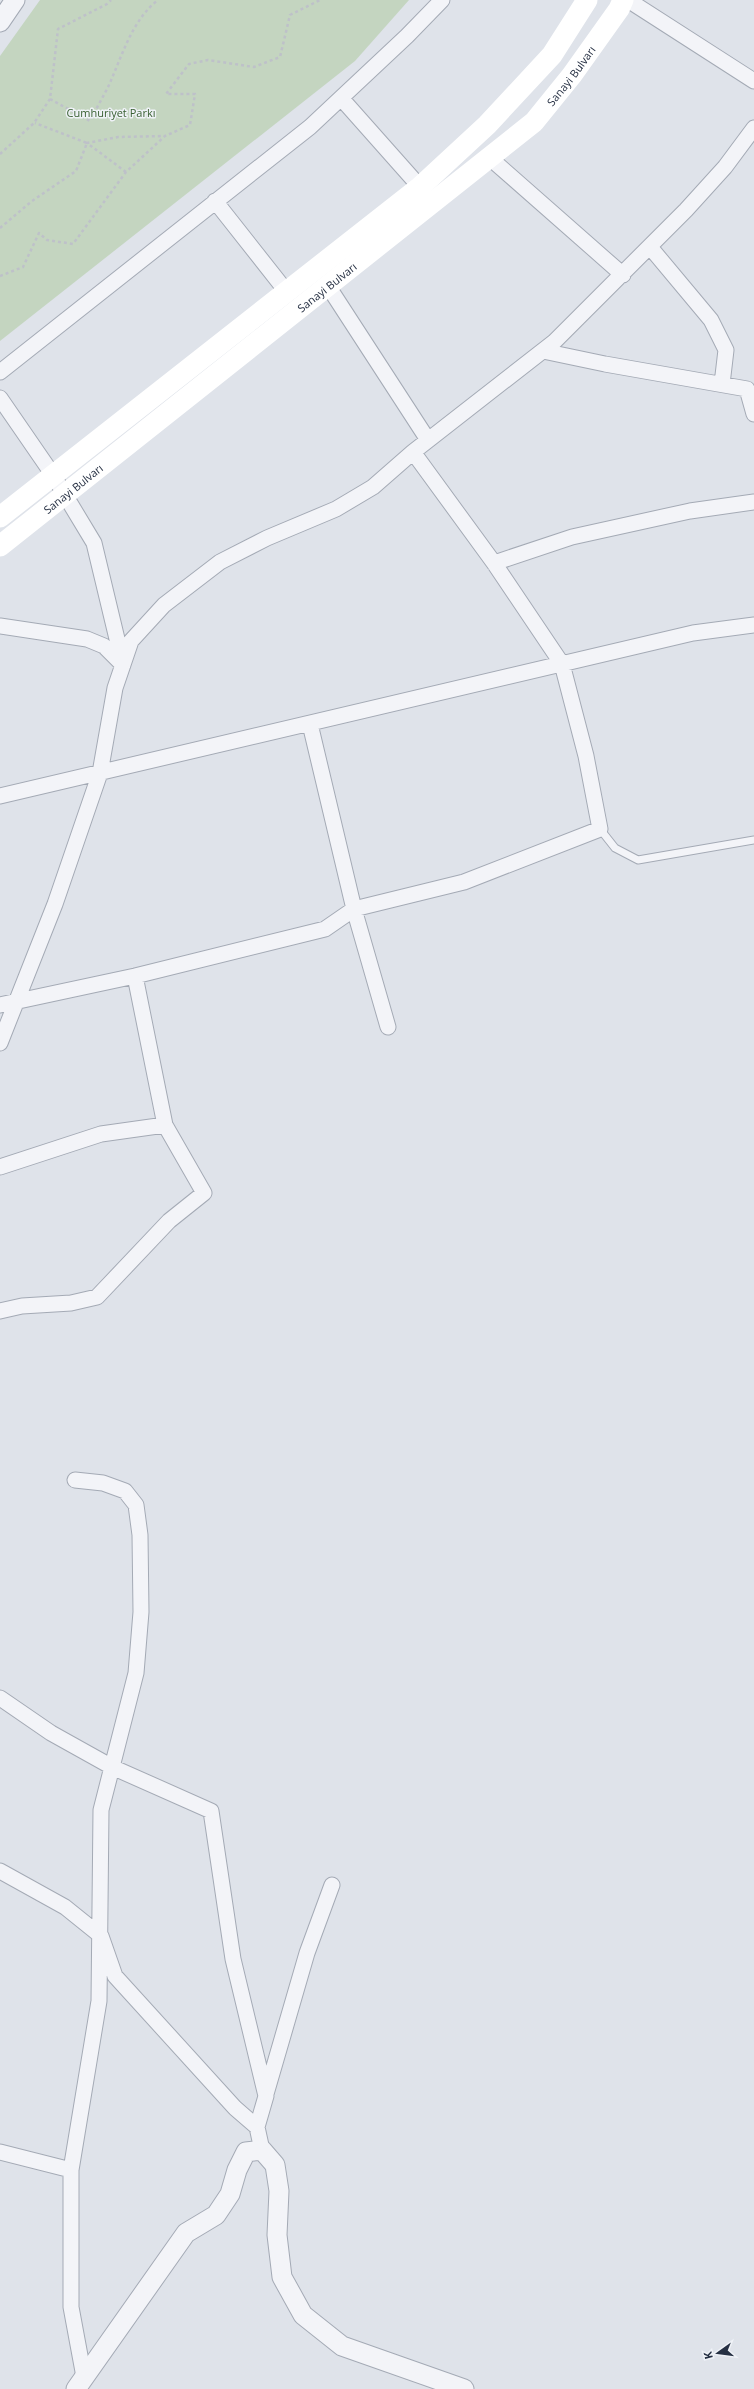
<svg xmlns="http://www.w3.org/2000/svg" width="754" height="2389" font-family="'Open Sans',sans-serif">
<rect width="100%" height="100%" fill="#dfe3ea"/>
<path fill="#c4d5c0" d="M 40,0 L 409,0 L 355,61 L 0,341 L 0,56 Z"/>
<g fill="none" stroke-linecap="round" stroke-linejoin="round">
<g stroke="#a4aab5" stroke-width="9">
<path id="service" d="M 600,829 L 615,848 L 638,860 L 754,840"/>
</g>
<g stroke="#a4aab5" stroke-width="17">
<path id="minor" d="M 628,0 L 754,81
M 341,98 L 420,187
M 490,158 L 623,275
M 215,201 L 286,291
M 650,247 L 711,320 L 726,350 L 722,384
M 328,286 L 428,440
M 543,351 L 605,364 L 747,389 L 754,414
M 0,372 L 310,127 L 407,36 L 442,0
M 0,398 L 53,475 L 94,543 L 123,664
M 494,563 L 572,537 L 690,511 L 754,502
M 0,626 L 87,639 L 104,646 L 123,665
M 310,724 L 354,909 L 388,1027
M 0,796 L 693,633 L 754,625
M 0,1005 L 135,976 L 325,929 L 354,909 L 464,882 L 600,829 L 586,756 L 562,664 L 494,563 L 413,452
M 0,1043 L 55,904 L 100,773 L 115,688 L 131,641 L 164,605 L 220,562 L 267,538 L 336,509 L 373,487 L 413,452 L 554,342 L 686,210 L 725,167 L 754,128
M 0,1167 L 101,1134 L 165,1125
M 0,1311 L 22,1306 L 71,1303 L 97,1297 L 169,1221 L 204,1193 L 165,1125 L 135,976
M 75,1480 L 103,1483 L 125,1491 L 136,1505 L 140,1535 L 141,1612 L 136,1673 L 101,1810 L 99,2001 L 71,2170 L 71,2307 L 84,2377
M 0,1698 L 51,1733 L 112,1767 L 211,1811 L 233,1959 L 266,2096 L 257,2127 L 262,2150
M 0,1871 L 65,1907 L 101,1936 L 115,1976 L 235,2108 L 257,2127
M 266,2094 L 307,1953 L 332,1885
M 0,2152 L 71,2170"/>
</g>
<g stroke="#a4aab5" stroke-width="21">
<path id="tertiary" d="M 0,22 L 15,0
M 76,2389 L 186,2233 L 216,2215 L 230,2194 L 237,2170 L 246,2152 L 262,2150 L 275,2165 L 279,2191 L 277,2235 L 282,2277 L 303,2315 L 342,2346 L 464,2389"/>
</g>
<path stroke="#bec1c9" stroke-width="2.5" stroke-dasharray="3 3" stroke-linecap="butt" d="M 50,99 L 90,121 C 96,109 103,97 109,85 C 122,56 132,20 158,0
M 0,154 L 34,123 L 50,99 L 58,29 L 107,4 L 111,0
M 126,172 L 87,143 L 118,137 L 164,136
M 0,228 L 32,201 L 76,171 L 87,143 L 35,123
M 0,276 L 23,267 L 39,233 L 47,240 L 73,244 L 126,172 L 165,136 L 190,125 L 195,94 L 166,94 L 189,64 L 208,60 L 254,67 L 280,57 L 290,15 L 320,0"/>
<use href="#service" stroke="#f3f4f8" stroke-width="7"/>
<use href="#minor" stroke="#f3f4f8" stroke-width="15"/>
<use href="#tertiary" stroke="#f3f4f8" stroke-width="19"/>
<g stroke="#fff" stroke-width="21">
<path d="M 0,517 L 420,187 L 487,125 L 552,55 L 587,0"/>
<path id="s1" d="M 0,546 L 534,122 L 572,75 L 619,9 L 623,0"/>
</g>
</g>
<g text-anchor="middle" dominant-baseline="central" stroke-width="3" stroke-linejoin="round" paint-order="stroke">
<g font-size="11" fill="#263043" stroke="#eff2f7">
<text stroke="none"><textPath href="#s1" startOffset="741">Sanayi Bulvarı</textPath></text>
<text stroke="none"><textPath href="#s1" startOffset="417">Sanayi Bulvarı</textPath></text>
<text stroke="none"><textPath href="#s1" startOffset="93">Sanayi Bulvarı</textPath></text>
</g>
<g font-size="11" fill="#396032" stroke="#eff2f7">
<text x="111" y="112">Cumhuriyet Parkı</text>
</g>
</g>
<g transform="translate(718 2353) rotate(256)" stroke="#eff2f7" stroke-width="3" paint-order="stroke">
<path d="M0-3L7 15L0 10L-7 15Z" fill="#263043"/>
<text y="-6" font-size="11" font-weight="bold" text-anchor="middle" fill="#263043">K</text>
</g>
</svg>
